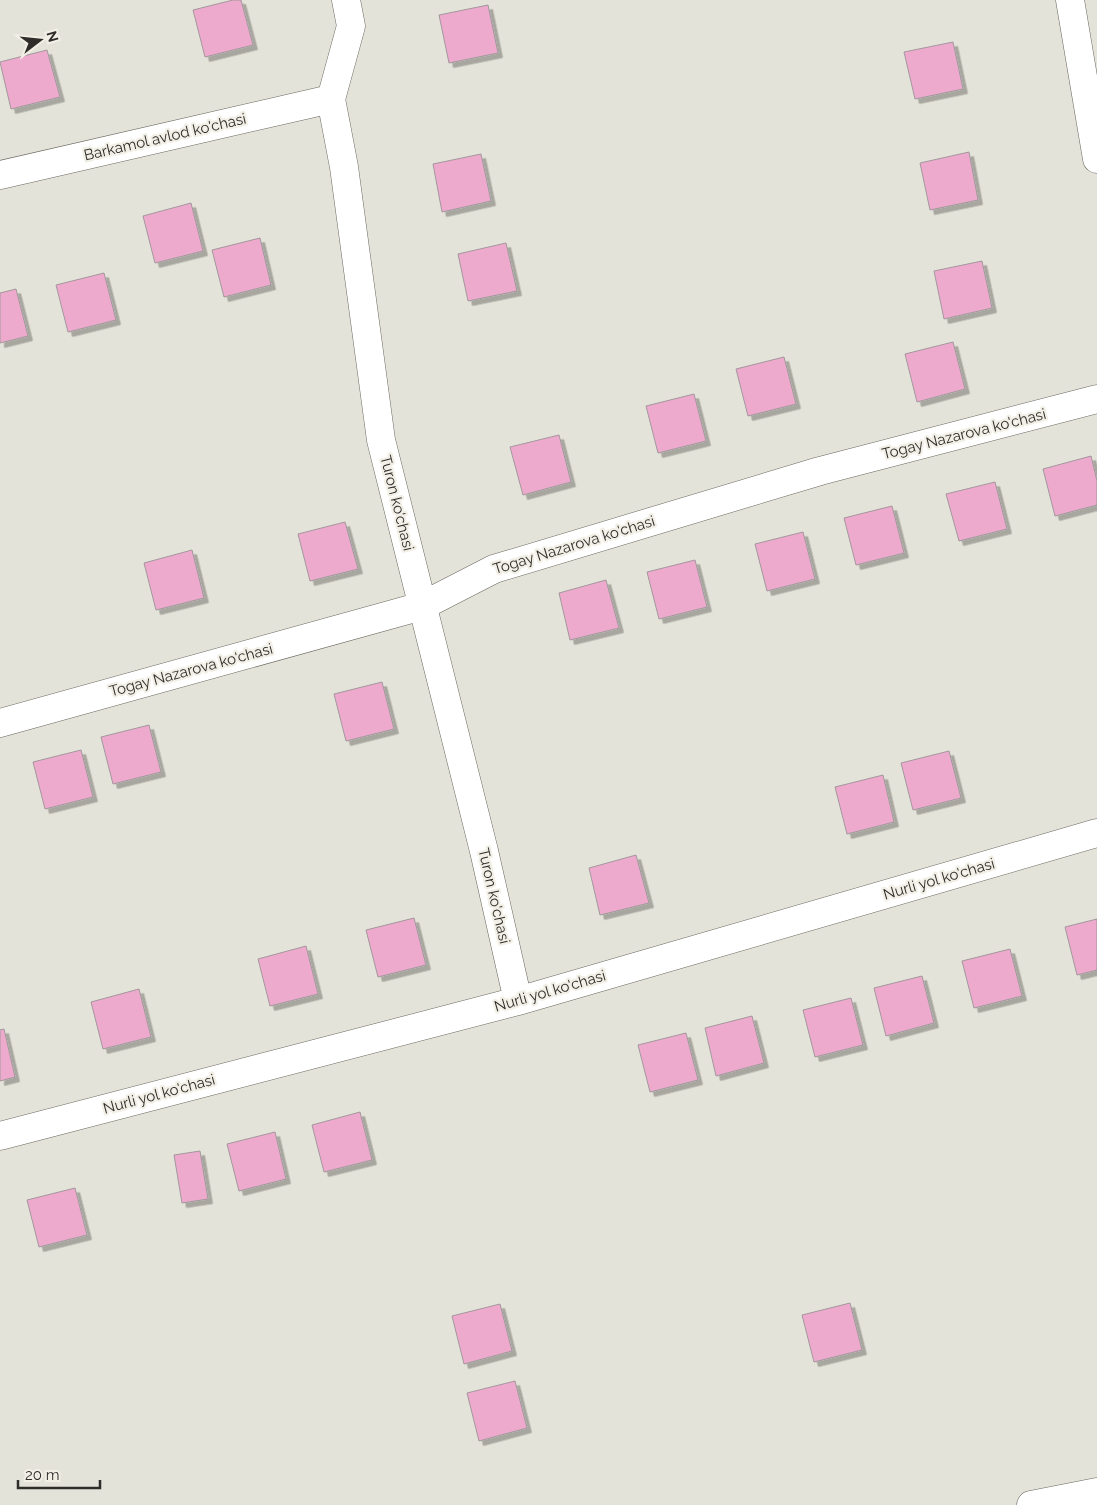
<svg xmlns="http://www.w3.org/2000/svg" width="1097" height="1505" font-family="Raleway,sans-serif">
<defs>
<filter id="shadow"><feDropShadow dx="4.5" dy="4.5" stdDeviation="0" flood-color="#0004"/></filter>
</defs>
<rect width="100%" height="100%" fill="#e4e3d9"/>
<path fill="#eeaacd" stroke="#a1979c" filter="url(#shadow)" d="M 233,0 L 241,0 L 253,45 L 205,57 L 193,10 Z
M 488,5 L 498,53 L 449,63 L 439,15 Z
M 953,42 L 963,89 L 915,99 L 904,52 Z
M 47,50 L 60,97 L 11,109 L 0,62 Z
M 969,152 L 978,200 L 930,210 L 920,163 Z
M 481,154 L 491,201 L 442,212 L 433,164 Z
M 191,203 L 203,251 L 155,263 L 143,216 Z
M 260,238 L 271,285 L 224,297 L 212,250 Z
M 506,243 L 517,291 L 468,301 L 458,254 Z
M 982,261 L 992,308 L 944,319 L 934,271 Z
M 104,273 L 116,320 L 68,332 L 56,285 Z
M 16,289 L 28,336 L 0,343 L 0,293 Z
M 953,342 L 965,389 L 917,402 L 905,354 Z
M 784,357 L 796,404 L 748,416 L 736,369 Z
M 694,394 L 706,441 L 658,453 L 646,406 Z
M 559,435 L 571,482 L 523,495 L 510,447 Z
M 1091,456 L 1097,481 L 1097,505 L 1055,516 L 1043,469 Z
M 995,482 L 1007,529 L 959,541 L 946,494 Z
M 892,506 L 904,553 L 856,565 L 844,518 Z
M 345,522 L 358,569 L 310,581 L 298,534 Z
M 803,532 L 815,579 L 767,591 L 755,544 Z
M 192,550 L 204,598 L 156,610 L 144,563 Z
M 695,560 L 707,607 L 659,619 L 647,572 Z
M 606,580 L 619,628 L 570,640 L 559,593 Z
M 382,682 L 394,729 L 346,741 L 334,694 Z
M 149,725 L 161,772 L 113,784 L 101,737 Z
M 81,750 L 93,797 L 45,809 L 33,762 Z
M 949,751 L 961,798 L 913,810 L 901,763 Z
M 883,775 L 894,822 L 847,834 L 835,787 Z
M 636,855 L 649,903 L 600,915 L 589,868 Z
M 414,918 L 426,965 L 378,977 L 366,930 Z
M 1097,919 L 1097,970 L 1077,975 L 1065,927 Z
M 306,946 L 318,994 L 270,1006 L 258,959 Z
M 1010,949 L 1022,996 L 974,1008 L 962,961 Z
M 922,976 L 934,1023 L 886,1036 L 874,988 Z
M 139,989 L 151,1037 L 103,1049 L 91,1002 Z
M 851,998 L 863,1045 L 815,1057 L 803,1010 Z
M 752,1016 L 764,1063 L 716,1076 L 705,1028 Z
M 4,1029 L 15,1077 L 0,1081 L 0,1030 Z
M 686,1033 L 698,1080 L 650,1092 L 638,1045 Z
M 360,1112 L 372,1160 L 324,1172 L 312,1125 Z
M 275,1132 L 286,1179 L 239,1191 L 227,1144 Z
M 200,1151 L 208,1199 L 182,1203 L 174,1155 Z
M 75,1188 L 87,1235 L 39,1247 L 27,1200 Z
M 850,1303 L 862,1350 L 814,1362 L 802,1315 Z
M 500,1304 L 512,1351 L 464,1364 L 452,1316 Z
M 515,1381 L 527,1428 L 479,1441 L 467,1393 Z"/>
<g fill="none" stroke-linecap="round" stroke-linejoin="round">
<g stroke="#6a685f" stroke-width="29">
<path id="minor" d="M 346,0 L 351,26 L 331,99 L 344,167 L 381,440 L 484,851 L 518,1001
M 1070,0 L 1097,159
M 0,175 L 331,99
M 0,723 L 422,606 L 494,569 L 820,471 L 1097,399
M 0,1136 L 518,1001 L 1097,833
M 1031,1505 L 1097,1492"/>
</g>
<use href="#minor" stroke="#fff" stroke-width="28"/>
</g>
<g text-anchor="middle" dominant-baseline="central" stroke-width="4.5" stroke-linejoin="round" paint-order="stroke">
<g font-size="15" fill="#2e2d2a" stroke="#f2f0e6">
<text transform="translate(165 137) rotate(-13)">Barkamol avlod ko'chasi</text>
<text transform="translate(964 434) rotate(-14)">Togay Nazarova ko'chasi</text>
<text transform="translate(397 503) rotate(76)">Turon ko'chasi</text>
<text transform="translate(574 545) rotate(-17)">Togay Nazarova ko'chasi</text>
<text transform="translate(191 670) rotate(-15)">Togay Nazarova ko'chasi</text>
<text transform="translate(939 879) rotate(-16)">Nurli yol ko'chasi</text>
<text transform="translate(494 896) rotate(77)">Turon ko'chasi</text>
<text transform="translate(550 991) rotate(-16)">Nurli yol ko'chasi</text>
<text transform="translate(159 1094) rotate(-15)">Nurli yol ko'chasi</text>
</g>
</g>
<g transform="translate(40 40) rotate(74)" stroke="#f2f0e6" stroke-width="4" paint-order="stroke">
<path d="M0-4L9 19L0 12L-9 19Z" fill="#2e2d2a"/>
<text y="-8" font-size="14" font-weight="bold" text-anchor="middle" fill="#2e2d2a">N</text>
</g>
<path d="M18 1480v8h82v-8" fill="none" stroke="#2e2d2a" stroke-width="2.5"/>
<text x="25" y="1480" font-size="15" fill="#2e2d2a" stroke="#f2f0e6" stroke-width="4" paint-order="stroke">20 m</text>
</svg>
